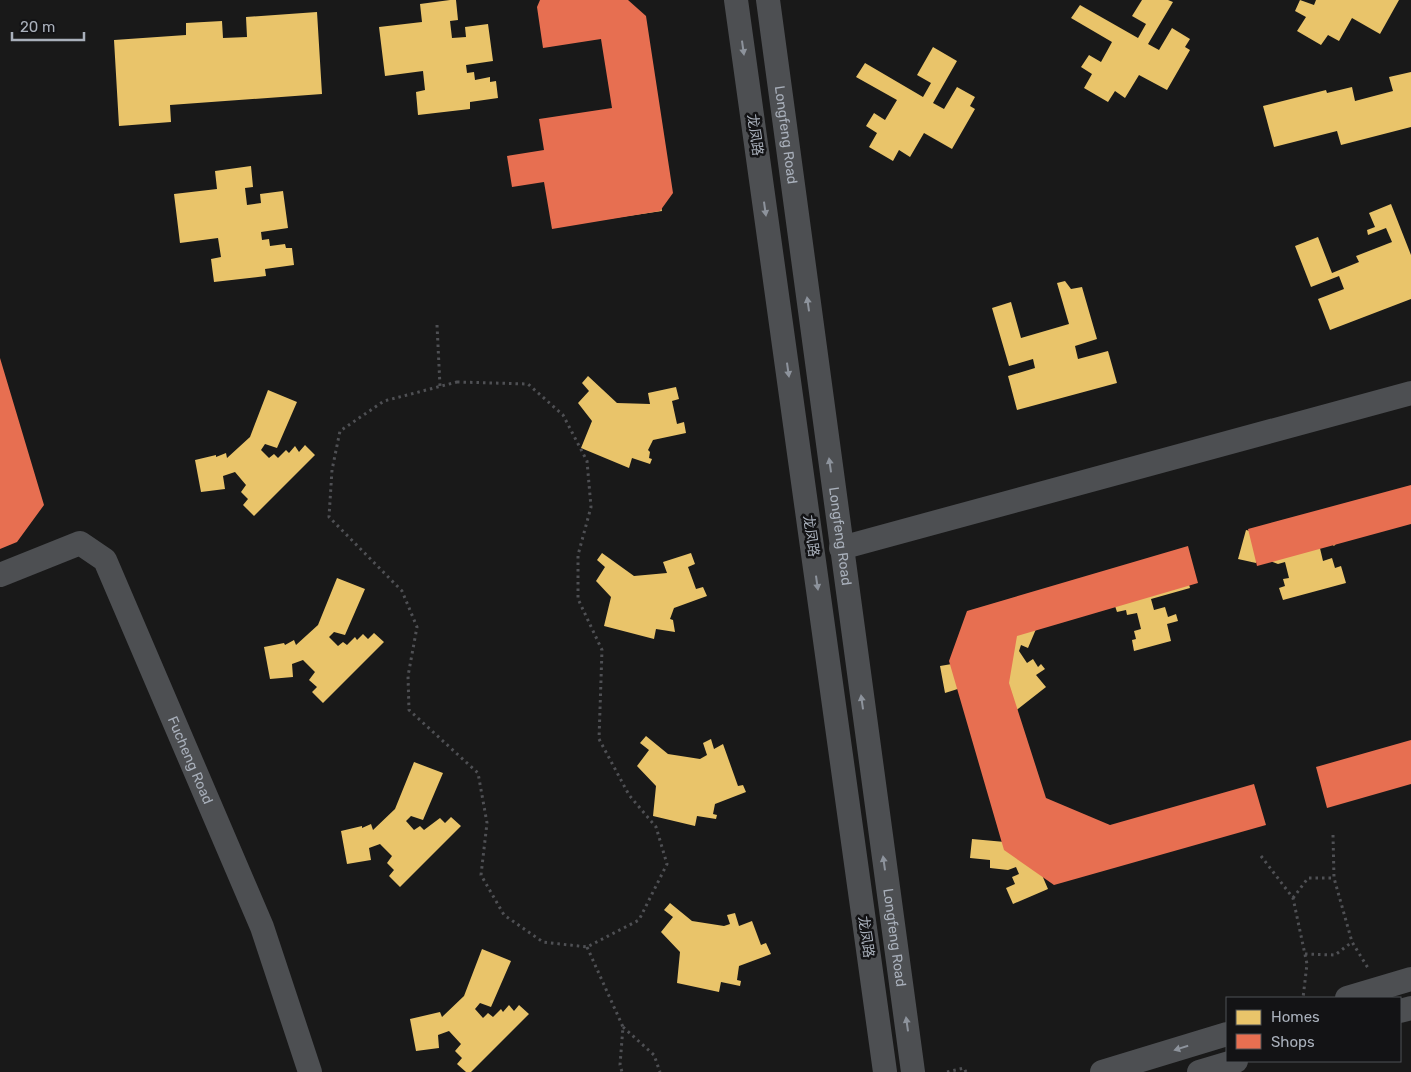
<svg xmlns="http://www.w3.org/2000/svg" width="1411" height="1072" font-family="Rubik,'Noto Sans SC',sans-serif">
<rect width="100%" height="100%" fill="#191919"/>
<path fill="#e9c46a" d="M 450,0 L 456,0 L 458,20 L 450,21 L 452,38 L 466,37 L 465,27 L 488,24 L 493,61 L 466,65 L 467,73 L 474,72 L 475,80 L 490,77 L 490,82 L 496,81 L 498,98 L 470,102 L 470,109 L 418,115 L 416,92 L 425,90 L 423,71 L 385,76 L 379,27 L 422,22 L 420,4 Z
M 1142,0 L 1168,0 L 1173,2 L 1148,44 L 1159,50 L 1172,28 L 1190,39 L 1185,47 L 1190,50 L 1167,90 L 1139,75 L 1125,98 L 1115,91 L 1108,102 L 1084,88 L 1092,74 L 1081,67 L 1089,55 L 1101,62 L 1112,42 L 1071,18 L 1080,5 L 1138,38 L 1146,24 L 1132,16 Z
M 1300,0 L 1314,5 L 1316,0 L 1399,0 L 1380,34 L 1352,18 L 1339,41 L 1328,35 L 1321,45 L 1297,31 L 1306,17 L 1295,11 Z
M 317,12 L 322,94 L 170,105 L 171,122 L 119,126 L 114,40 L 186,35 L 186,23 L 222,21 L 223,38 L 247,37 L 246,17 Z
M 933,47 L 957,61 L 933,103 L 944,109 L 957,87 L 975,97 L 970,106 L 975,109 L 952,149 L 924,133 L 910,157 L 899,150 L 893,161 L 869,147 L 877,133 L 866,126 L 874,113 L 885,120 L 897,100 L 856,77 L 865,63 L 923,97 L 931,83 L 917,75 Z
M 1411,72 L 1411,127 L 1341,145 L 1337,131 L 1274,147 L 1263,106 L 1326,90 L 1327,93 L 1352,87 L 1355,101 L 1393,91 L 1389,77 Z
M 603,114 L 604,118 L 616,116 L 617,125 L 623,124 L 625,136 L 609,139 L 611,158 L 655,152 L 658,174 L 639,177 L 640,184 L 648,183 L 649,191 L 658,190 L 658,205 L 661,205 L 662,211 L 587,222 L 584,199 L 594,197 L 592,188 L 599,187 L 597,171 L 583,173 L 584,182 L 577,183 L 578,192 L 558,195 L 556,181 L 561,180 L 560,173 L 551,175 L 546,138 L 561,135 L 559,122 L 570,121 L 571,129 L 577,128 L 579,136 L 592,134 L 590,125 L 595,124 L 594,115 Z
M 251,166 L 253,187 L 245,188 L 247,205 L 261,203 L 260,194 L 283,191 L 288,228 L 261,232 L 262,240 L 269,239 L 270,246 L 285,244 L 286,248 L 292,248 L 294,265 L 265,269 L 266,276 L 214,282 L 211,259 L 221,257 L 218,238 L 180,243 L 174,194 L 217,189 L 215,171 Z
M 1391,204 L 1411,255 L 1411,299 L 1330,330 L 1318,299 L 1344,289 L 1339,276 L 1311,287 L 1295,246 L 1318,237 L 1332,273 L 1359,262 L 1356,256 L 1392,242 L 1386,228 L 1368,235 L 1367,230 L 1375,227 L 1369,213 Z
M 1065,281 L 1071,289 L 1082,287 L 1097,339 L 1075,346 L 1078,359 L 1108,351 L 1117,383 L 1017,410 L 1008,376 L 1035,368 L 1033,359 L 1009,366 L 992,308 L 1011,302 L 1021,338 L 1069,324 L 1057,283 Z
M 588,376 L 617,403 L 650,404 L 648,393 L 676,387 L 679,399 L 672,401 L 677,424 L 684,422 L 686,433 L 653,440 L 648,450 L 650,452 L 649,458 L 652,459 L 650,464 L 632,458 L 629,468 L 581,448 L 592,421 L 578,403 L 589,391 L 582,383 Z
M 268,390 L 297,402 L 277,448 L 265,444 L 261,450 L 269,458 L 274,454 L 278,458 L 286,450 L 289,453 L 295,446 L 299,452 L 305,445 L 315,455 L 254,516 L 243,505 L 248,499 L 241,492 L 246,485 L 235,472 L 223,476 L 225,489 L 201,492 L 195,460 L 216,455 L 216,457 L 226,453 L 227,458 L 250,437 Z
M 0,471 L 17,481 L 0,510 Z
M 1411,489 L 1411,520 L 1409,519 L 1402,525 L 1389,513 Z
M 1333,510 L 1350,528 L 1334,546 L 1326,539 L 1319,544 L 1323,561 L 1332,558 L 1335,568 L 1341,566 L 1346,583 L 1283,600 L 1279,588 L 1285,586 L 1283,579 L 1289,578 L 1285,562 L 1278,564 L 1257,556 L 1256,563 L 1238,559 L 1246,530 L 1282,539 L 1308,531 Z
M 602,553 L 634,576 L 667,573 L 663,562 L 691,553 L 695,564 L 688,567 L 696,589 L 703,587 L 707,596 L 674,608 L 670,619 L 673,620 L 675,632 L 656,629 L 654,639 L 604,626 L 611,597 L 596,581 L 605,567 L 597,560 Z
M 1181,556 L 1190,588 L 1151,599 L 1154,610 L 1165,607 L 1168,617 L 1176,614 L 1178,621 L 1167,624 L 1171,641 L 1134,651 L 1132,640 L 1136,639 L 1134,631 L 1141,629 L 1137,613 L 1127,615 L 1126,610 L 1117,612 L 1115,606 L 1078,617 L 1070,586 L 1117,573 L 1121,586 L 1142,580 L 1139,567 Z
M 337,578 L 365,589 L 345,635 L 334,632 L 329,637 L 338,646 L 343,642 L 347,645 L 355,637 L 357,640 L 363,634 L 368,639 L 374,633 L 384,642 L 323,703 L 312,692 L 317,687 L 309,680 L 315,672 L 303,660 L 292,664 L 293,677 L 270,679 L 264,647 L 284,643 L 285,645 L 294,640 L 296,645 L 318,625 Z
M 1014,613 L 1039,622 L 1028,648 L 1021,645 L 1019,651 L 1027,663 L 1033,659 L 1038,667 L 1041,664 L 1045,669 L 1036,675 L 1046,687 L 1005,719 L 992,704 L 1000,698 L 995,692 L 1001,688 L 995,681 L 989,687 L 966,694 L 964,687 L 945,693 L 940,666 L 981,659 L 1000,642 Z
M 646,736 L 668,754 L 700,759 L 707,755 L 703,743 L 711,739 L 714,749 L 723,744 L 738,786 L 743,785 L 746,792 L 715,804 L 713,814 L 717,815 L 716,819 L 697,816 L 695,826 L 653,816 L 656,786 L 637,766 L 649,750 L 640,743 Z
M 414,762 L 443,773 L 423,820 L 411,816 L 406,821 L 414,830 L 420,826 L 424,830 L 440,818 L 445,823 L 451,817 L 461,826 L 400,887 L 389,876 L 394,870 L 387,863 L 392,856 L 380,844 L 369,848 L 371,860 L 347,864 L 341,831 L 362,826 L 362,828 L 371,824 L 373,830 L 395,809 Z
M 1051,810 L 1070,827 L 1056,845 L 1050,840 L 1028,849 L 1035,865 L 1051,859 L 1055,869 L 1042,875 L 1048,889 L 1013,904 L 1006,888 L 1015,884 L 1012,877 L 1019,874 L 1016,867 L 1008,870 L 990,868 L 990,860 L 970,858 L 972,839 L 1005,842 L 1036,828 Z
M 670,903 L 692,921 L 724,926 L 730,924 L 727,915 L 735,913 L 739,926 L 752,921 L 761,945 L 766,943 L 771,954 L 739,966 L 737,980 L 741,981 L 740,986 L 721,982 L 719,992 L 677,983 L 680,952 L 661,932 L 673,917 L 664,910 Z
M 482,949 L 511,961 L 491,1007 L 480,1003 L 475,1009 L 483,1018 L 488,1013 L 493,1017 L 501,1009 L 503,1012 L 509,1005 L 514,1011 L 519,1005 L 529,1014 L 471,1072 L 466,1072 L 457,1064 L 462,1058 L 455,1051 L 461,1044 L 449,1031 L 438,1035 L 439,1048 L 416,1051 L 410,1019 L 440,1012 L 442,1017 L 464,996 Z"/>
<path fill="#e76f51" d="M 540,0 L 628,0 L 646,16 L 673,193 L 660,211 L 552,229 L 544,182 L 512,187 L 507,156 L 544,150 L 539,119 L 612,108 L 601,39 L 543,48 L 537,7 Z
M 0,358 L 44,505 L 17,542 L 0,549 Z
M 1411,485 L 1411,524 L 1257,566 L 1248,529 Z
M 1188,546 L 1198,583 L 1017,636 L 1009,683 L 1046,798 L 1110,825 L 1254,784 L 1266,825 L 1054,885 L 1004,850 L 949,661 L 967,611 Z
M 1411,740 L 1411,784 L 1327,808 L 1316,767 Z"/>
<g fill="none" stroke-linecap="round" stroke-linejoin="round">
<path stroke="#4f5054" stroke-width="3" stroke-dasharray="2.5 4" stroke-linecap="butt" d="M 437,325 L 440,386
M 457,382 L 528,384 L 563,415 L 587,461 L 591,507 L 578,555 L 578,599 L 602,650 L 599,739 L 629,795 L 656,827 L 667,864 L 639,920 L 587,947 L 543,942 L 504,915 L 481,875 L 487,823 L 478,773 L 409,710 L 408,676 L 417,627 L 402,591 L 329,517 L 332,470 L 340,431 L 384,401 Z
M 1333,835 L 1334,878 L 1352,942 L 1368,968
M 1261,856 L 1293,898 L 1307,964 L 1303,998
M 1293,898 L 1308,878 L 1334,878
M 587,947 L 623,1027 L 620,1065 L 622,1072
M 1305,954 L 1335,955 L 1352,942
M 623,1027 L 654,1055 L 660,1072
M 947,1072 L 964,1068 L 966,1072"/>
<g stroke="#4d4f52" stroke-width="24">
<path d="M 736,0 L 885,1072"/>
<path id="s1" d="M 768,0 L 913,1072"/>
<path d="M 841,548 L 1411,393"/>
<path id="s2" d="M 0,575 L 80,543 L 105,560 L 262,927 L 310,1072"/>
<path d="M 1347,998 L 1411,979"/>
<path d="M 1400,1011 L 1411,1008"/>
<path d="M 1102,1072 L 1227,1034"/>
<path d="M 1199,1072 L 1236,1061"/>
</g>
</g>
<defs><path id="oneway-solid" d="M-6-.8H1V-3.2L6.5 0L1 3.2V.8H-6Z" transform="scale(1.25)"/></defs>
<g fill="#8d939c">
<use href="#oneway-solid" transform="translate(743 48) rotate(82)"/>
<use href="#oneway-solid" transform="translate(765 209) rotate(82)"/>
<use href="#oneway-solid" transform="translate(808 304) rotate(-98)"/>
<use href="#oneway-solid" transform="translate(788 370) rotate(82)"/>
<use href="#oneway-solid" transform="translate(830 465) rotate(-98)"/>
<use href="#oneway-solid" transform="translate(817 583) rotate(82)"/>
<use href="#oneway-solid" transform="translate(862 702) rotate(-98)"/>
<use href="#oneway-solid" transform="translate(884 863) rotate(-98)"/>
<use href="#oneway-solid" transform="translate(907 1024) rotate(-98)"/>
<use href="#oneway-solid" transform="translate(1181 1048) rotate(163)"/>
</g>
<g text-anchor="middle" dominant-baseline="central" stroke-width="5" stroke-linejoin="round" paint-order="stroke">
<g font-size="14" fill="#a9b0bb" stroke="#131315">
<text transform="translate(755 135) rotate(82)">龙凤路</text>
<text stroke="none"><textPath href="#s1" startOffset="136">Longfeng Road</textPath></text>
<text transform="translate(811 536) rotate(82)">龙凤路</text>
<text stroke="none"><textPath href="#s1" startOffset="541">Longfeng Road</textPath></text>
<text stroke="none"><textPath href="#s2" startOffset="334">Fucheng Road</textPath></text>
<text transform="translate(866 937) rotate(82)">龙凤路</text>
<text stroke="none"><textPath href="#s1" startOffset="946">Longfeng Road</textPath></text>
</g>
</g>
<rect x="1226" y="997" width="175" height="65" fill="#131315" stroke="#4f5257"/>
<rect x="1236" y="1010" width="25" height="15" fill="#e9c46a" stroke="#4f5257"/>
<text x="1271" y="1022" font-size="15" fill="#a9b0bb">Homes</text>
<rect x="1236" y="1034" width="25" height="15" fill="#e76f51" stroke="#4f5257"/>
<text x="1271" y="1047" font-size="15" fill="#a9b0bb">Shops</text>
<path d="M12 32v8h72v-8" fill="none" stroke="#a9b0bb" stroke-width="2.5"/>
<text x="20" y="32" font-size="15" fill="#a9b0bb" stroke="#131315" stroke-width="4" paint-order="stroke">20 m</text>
</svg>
